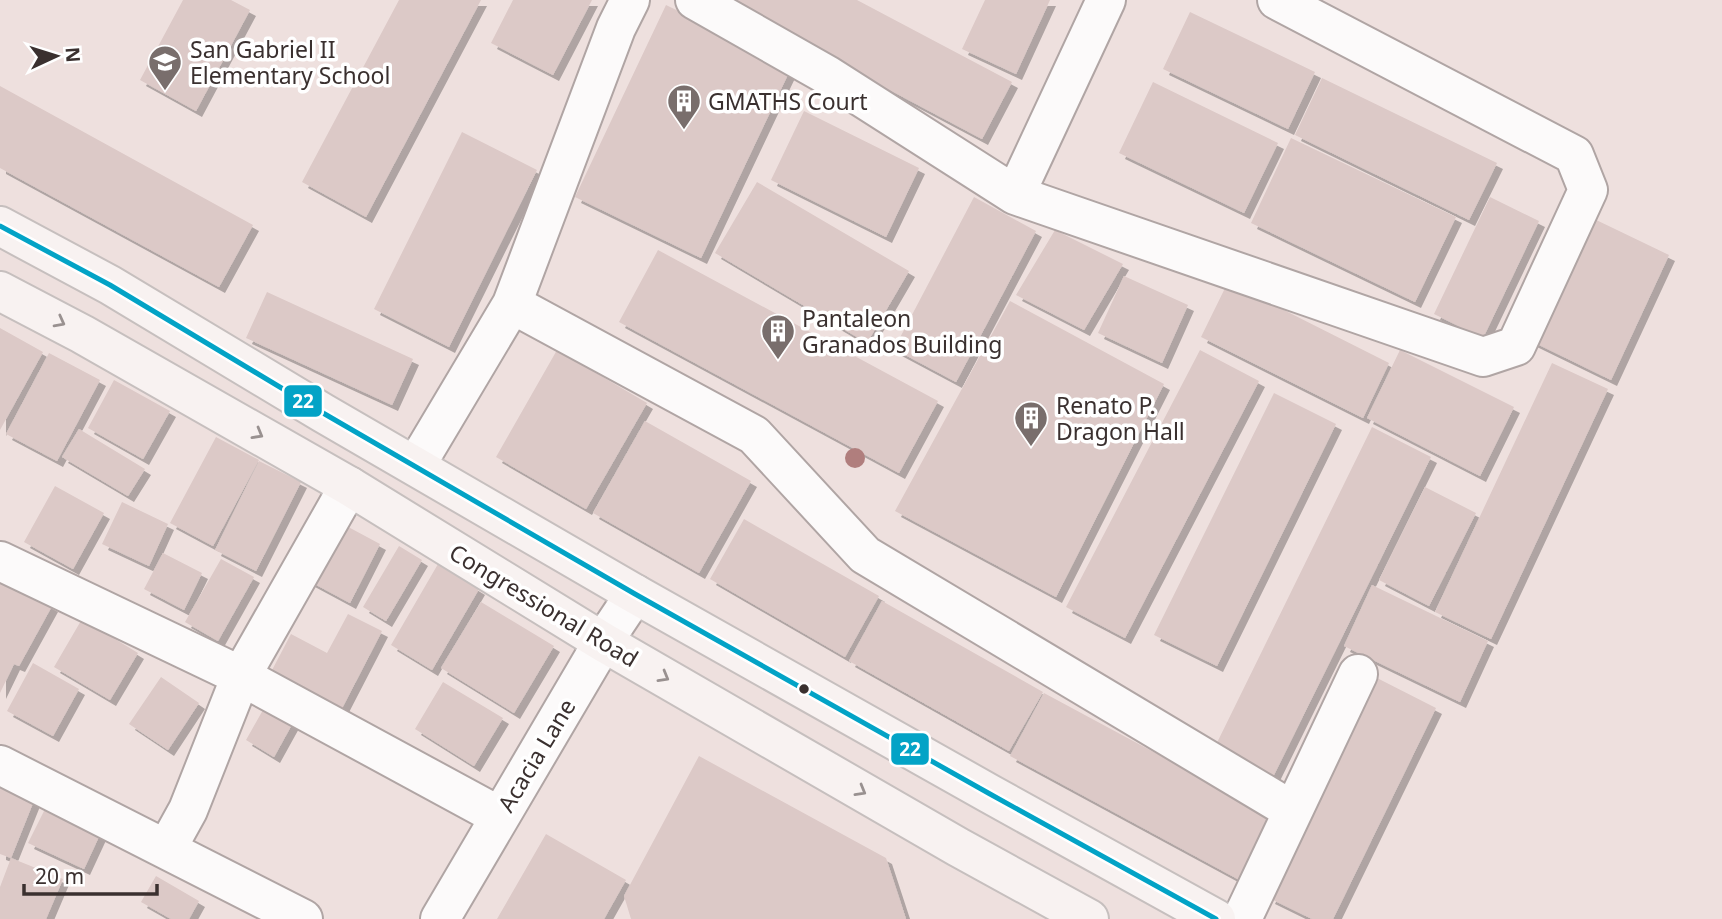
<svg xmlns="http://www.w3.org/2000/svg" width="1722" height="919" font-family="'Noto Sans',sans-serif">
<defs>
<filter id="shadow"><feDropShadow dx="6" dy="6" stdDeviation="0" flood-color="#0004"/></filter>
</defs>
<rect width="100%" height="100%" fill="#eee0de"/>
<path fill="#dcc9c7" filter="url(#shadow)" d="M 183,0 L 231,0 L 250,10 L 196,111 L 140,80 Z
M 399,0 L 481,0 L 366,217 L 302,182 Z
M 513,0 L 592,0 L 553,75 L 491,43 Z
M 720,0 L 857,0 L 1012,82 L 982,139 Z
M 985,0 L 1050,0 L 1016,74 L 962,49 Z
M 666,5 L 792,66 L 701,258 L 575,197 Z
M 1190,12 L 1315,72 L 1288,129 L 1163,69 Z
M 1322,78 L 1497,163 L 1469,220 L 1295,135 Z
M 1153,82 L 1278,143 L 1244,213 L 1119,153 Z
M 0,86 L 253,225 L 219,287 L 0,168 Z
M 804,111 L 919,168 L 886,237 L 771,180 Z
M 462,132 L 537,170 L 449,347 L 374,309 Z
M 1291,138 L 1456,217 L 1415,302 L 1251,223 Z
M 757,182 L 909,271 L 867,343 L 715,253 Z
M 974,197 L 1036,231 L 956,382 L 894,349 Z
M 1490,197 L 1539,221 L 1483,338 L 1434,314 Z
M 1590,217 L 1669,255 L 1611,380 L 1531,341 Z
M 1055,230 L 1123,264 L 1084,330 L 1016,295 Z
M 658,250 L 938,401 L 899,473 L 619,322 Z
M 1124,276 L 1188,305 L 1162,363 L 1098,333 Z
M 1228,282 L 1389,363 L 1363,418 L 1201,337 Z
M 267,292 L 413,359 L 392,405 L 246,338 Z
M 1010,301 L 1164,384 L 1056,597 L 895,511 Z
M 0,328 L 43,352 L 0,430 Z
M 557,350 L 647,403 L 586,509 L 496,457 Z
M 1200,350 L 1259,381 L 1125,638 L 1066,607 Z
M 1400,350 L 1514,407 L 1480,476 L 1367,418 Z
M 49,353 L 100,380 L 57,461 L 6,434 Z
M 1552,363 L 1608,389 L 1491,639 L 1435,612 Z
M 114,380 L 170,411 L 143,459 L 88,428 Z
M 1274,393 L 1336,424 L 1217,666 L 1154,635 Z
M 645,421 L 751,481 L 699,573 L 593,513 Z
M 1372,427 L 1431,457 L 1267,789 L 1209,759 Z
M 79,429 L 145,469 L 128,496 L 62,457 Z
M 216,437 L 259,460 L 213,546 L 170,523 Z
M 259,461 L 301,482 L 256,571 L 215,550 Z
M 55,486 L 104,513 L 73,569 L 24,542 Z
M 1425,487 L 1476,513 L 1429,606 L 1379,580 Z
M 122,502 L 168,524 L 149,566 L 102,544 Z
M 744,519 L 879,596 L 845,657 L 710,579 Z
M 339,522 L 380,544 L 350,603 L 309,581 Z
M 399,546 L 422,560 L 386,621 L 363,607 Z
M 163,553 L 202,573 L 184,610 L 144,589 Z
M 221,559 L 254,577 L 218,641 L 185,622 Z
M 438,564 L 479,589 L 432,670 L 391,645 Z
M 0,578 L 52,606 L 19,666 L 14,664 L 0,693 Z
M 1372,585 L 1488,641 L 1460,702 L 1344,646 Z
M 882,601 L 1043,692 L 1009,751 L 849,661 Z
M 481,602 L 554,646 L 514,713 L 441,668 Z
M 348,614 L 382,631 L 338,716 L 271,672 L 291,634 L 327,653 Z
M 82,619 L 138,653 L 110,700 L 54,667 Z
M 33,663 L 79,689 L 53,736 L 7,711 Z
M 161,677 L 199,703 L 168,750 L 129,724 Z
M 1377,678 L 1436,708 L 1333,919 L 1312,919 L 1269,898 Z
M 443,682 L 503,718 L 474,766 L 415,729 Z
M 1044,693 L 1278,819 L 1245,883 L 1010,756 Z
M 272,694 L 300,710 L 274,757 L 246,740 Z
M 699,756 L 886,858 L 906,919 L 631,919 L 624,896 Z
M 0,772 L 39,788 L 11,858 L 0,854 Z
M 48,803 L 103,828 L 84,869 L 28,843 Z
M 546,834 L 626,880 L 604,919 L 497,919 Z
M 11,858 L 63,879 L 46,919 L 0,919 L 0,887 Z
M 156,876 L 199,901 L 189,919 L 171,919 L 141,902 Z"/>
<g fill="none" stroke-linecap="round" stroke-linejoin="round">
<g stroke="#b0a5a4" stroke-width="42">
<path id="minor" d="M 695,0 L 827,75 L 1015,195 L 1106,0
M 1015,195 L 1483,357 L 1516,346 L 1588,190 L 1574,155 L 1277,0
M 512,304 L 754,435 L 865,555 L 1293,811
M 416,465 L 512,304 L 616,28 L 630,0
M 0,561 L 241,676 L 499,816
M 0,765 L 303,919
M 167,848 L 188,810 L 241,676 L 349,486
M 440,919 L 603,642 L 635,594
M 1242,919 L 1358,674"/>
</g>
<g stroke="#c6bfbe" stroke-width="42">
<path id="major" d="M 0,226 L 110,285 L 323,413 L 635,594 L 990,794 L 1216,919
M 0,291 L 82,334 L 349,486 L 603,642 L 958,847 L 1089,919"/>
</g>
<use href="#minor" stroke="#fcfafa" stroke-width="38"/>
<use href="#major" stroke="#f8f2f1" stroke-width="38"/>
<g stroke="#fff" stroke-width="10">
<path id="bus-1" d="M 0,226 L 110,285 L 323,413 L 635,594 L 990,794 L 1216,919"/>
</g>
<use href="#bus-1" stroke="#03a3c6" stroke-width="5"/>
</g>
<circle fill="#b07e7d" cx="855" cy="458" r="10"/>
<defs><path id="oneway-chevron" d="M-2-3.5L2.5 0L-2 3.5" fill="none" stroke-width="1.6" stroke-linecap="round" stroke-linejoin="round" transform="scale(1.75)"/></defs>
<g stroke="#999190">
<use href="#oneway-chevron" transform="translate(60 322) rotate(28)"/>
<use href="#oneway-chevron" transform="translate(258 434) rotate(30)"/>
<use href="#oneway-chevron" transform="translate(664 677) rotate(30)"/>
<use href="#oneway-chevron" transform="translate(861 791) rotate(30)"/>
</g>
<defs>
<g id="school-pin" transform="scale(1.75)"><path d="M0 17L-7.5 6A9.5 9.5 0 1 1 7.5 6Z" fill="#796e6c" stroke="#fff"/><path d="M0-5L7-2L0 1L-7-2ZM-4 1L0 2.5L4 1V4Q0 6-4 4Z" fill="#fff"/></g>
<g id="building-pin" transform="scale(1.75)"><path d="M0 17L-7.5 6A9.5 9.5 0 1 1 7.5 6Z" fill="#796e6c" stroke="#fff"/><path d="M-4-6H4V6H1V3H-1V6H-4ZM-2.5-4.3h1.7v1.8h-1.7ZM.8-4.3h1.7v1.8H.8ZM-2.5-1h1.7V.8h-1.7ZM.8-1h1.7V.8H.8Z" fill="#fff"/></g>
</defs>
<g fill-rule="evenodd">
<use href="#school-pin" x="165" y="62"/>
<use href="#building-pin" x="684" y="101"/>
<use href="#building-pin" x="778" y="331"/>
<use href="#building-pin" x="1031" y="418"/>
</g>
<circle fill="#3a302f" stroke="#fff" stroke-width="2.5" cx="804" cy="689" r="6"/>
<g text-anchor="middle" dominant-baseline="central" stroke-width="7" stroke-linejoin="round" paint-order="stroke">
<g font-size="23" fill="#3a302f" stroke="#fff" text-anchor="start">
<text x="190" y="49">San Gabriel II<tspan x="190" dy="26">Elementary School</tspan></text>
<text x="708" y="101">GMATHS Court</text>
<text x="802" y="318">Pantaleon<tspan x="802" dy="26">Granados Building</tspan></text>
<text x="1056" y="405">Renato P.<tspan x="1056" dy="26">Dragon Hall</tspan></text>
</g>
<g font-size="23" fill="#3a302f" stroke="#fff">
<text transform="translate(544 605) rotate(31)">Congressional Road</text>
<text transform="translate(536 755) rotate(-59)">Acacia Lane</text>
</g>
</g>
<g stroke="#fff" stroke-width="2.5">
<rect x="283" y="384" width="40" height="34" rx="7" fill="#03a3c6"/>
<rect x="890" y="732" width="40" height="34" rx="7" fill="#03a3c6"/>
</g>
<g font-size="19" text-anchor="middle" font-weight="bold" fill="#fff">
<text x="303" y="408">22</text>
<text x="910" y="756">22</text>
</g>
<g transform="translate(56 56) rotate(86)" stroke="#ffffff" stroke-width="5" paint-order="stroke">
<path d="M0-5L12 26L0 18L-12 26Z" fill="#3a302f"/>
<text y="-10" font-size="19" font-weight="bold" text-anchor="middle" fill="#3a302f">N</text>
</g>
<path d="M24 884v10h133v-10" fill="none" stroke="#3a302f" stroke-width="3.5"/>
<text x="35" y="884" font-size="21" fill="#3a302f" stroke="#ffffff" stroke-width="5" paint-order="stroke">20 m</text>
</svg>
